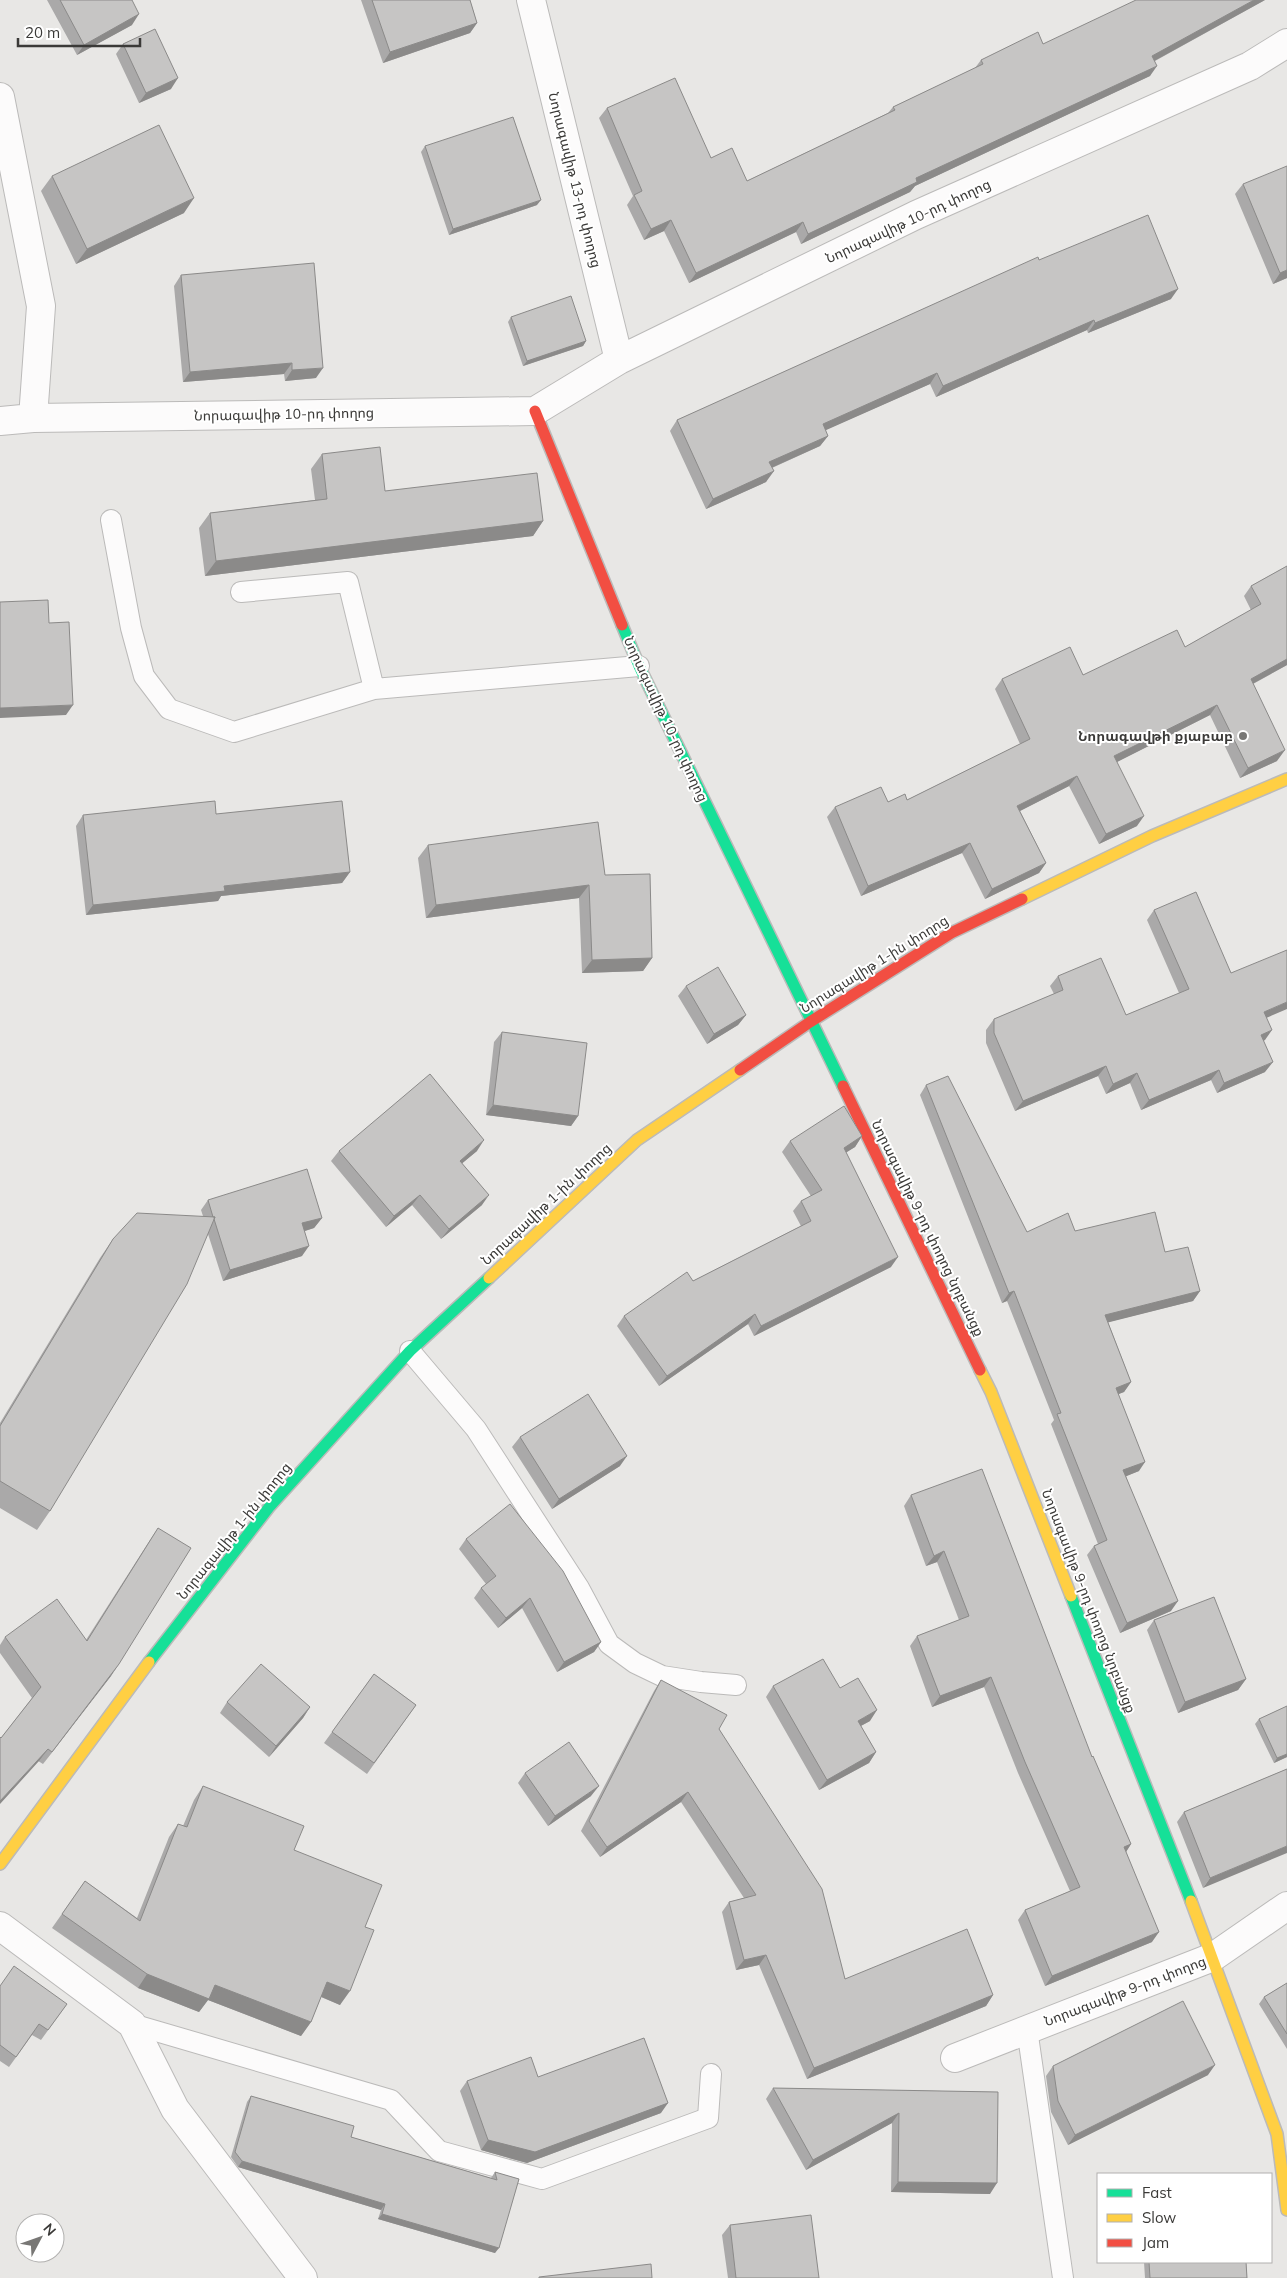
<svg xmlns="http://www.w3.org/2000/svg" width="1287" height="2278" font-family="Mulish,'Noto Sans Armenian',sans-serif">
<rect width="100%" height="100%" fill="#e8e7e5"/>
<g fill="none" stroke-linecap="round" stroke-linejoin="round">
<g stroke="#bbbab9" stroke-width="22">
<path id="lane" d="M 111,520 L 131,628 L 144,676 L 169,709 L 234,732 L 374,689 L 639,666
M 241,592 L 348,582 L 374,689
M 410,1351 L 476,1429 L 579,1588 L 609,1644 L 635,1663 L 662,1676 L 701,1682 L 736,1685
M 132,2024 L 391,2100 L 439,2151 L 542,2179 L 708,2118 L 711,2074
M 1027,2029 L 1063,2278"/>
</g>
<g stroke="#bbbab9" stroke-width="30">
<path id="street" d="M 531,0 L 619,360
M 0,97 L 41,306 L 33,418
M 0,421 L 33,418 L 535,411 L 619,360 L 916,215 L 1250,66 L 1287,43
M 0,1926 L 132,2024 L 175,2109 L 303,2278
M 955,2058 L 1213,1957 L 1287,1906"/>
</g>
<g stroke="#bbbab9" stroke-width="14">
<path id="fast" d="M 622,625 L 639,666 L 843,1086
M 1071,1596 L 1191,1901
M 149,1662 L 270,1506 L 410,1351 L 489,1278"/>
</g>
<g stroke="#bbbab9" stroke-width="14">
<path id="slow" d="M 1022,899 L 1152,836 L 1287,779
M 489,1278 L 637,1140 L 740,1070
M 980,1370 L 991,1392 L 1071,1596
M 0,1864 L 149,1662
M 1191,1901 L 1277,2134 L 1287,2210"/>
</g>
<g stroke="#bbbab9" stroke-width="14">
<path id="jam" d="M 535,411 L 622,625
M 740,1070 L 810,1022 L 951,933 L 1022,899
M 843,1086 L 980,1370"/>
</g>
<use href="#lane" stroke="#fcfbfb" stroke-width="20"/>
<use href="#street" stroke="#fcfbfb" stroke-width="28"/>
<use href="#fast" stroke="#16e098" stroke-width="11"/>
<use href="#slow" stroke="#ffcf43" stroke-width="11"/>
<use href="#jam" stroke="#f24e42" stroke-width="11"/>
</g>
<path fill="#aaa9a9" d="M 47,0 L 132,0 L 132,25 L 77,55 Z
M 361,0 L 470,0 L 477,23 L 470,33 L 383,63 Z
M 1265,0 L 1155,61 L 1150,76 L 915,186 L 910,192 L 801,244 L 796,232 L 689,283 L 664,231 L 644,240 L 627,205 L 633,196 L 599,118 L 607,108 L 711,158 L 747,181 L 888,113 L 893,107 L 975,68 L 981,60 L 1043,44 Z
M 123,44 L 171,89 L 139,103 L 116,54 Z
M 425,146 L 537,205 L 449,235 L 421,152 Z
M 52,176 L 184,213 L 76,264 L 41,191 Z
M 1243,184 L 1287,278 L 1273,284 L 1235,194 Z
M 1039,260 L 1171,299 L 1088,333 L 1087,330 L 936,397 L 930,384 L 825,430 L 828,436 L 820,446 L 772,468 L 766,482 L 706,509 L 670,431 L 677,420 Z
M 181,275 L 316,378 L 285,381 L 284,374 L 183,382 L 174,286 Z
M 511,317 L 586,341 L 583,346 L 523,366 L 508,322 Z
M 322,454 L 385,491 L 543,521 L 533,536 L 205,576 L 199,528 L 210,513 L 315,500 L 311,469 Z
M 1287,566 L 1287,665 L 1253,684 L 1277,761 L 1240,778 L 1210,715 L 1117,762 L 1137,826 L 1099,844 L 1069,786 L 1020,811 L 1046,863 L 1039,873 L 985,899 L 962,853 L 861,896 L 827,817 L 835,807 L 907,800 L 1020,744 L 995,689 L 1002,679 L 1083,675 L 1185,647 L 1251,610 L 1244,596 L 1251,586 Z
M 216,814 L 350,872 L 342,883 L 221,896 L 218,901 L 86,915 L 76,826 L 83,815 Z
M 428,845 L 605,875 L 652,958 L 643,971 L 582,973 L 579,898 L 426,918 L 418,858 Z
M 1154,910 L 1231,973 L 1267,1018 L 1265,1040 L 1263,1041 L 1265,1072 L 1217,1093 L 1211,1080 L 1141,1110 L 1130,1083 L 1106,1094 L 1098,1076 L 1015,1111 L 986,1043 L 986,1030 L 994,1019 L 1054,994 L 1050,986 L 1058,976 L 1126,1015 L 1179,993 L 1147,920 Z
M 686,986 L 746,1015 L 738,1025 L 707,1044 L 678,996 Z
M 502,1032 L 578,1116 L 571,1126 L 486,1115 L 494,1042 Z
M 926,1085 L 1027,1232 L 1075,1231 L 1165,1252 L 1200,1291 L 1193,1301 L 1108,1322 L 1131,1382 L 1124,1392 L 1118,1394 L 1139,1471 L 1126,1476 L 1171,1611 L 1120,1633 L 1087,1555 L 1094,1546 L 1098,1544 L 1051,1424 L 1054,1420 L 1007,1301 L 1002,1303 L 920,1095 Z
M 862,1136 L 855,1147 L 846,1152 L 891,1267 L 754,1336 L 748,1324 L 659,1386 L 617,1326 L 624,1316 L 801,1226 L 793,1211 L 801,1201 L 811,1196 L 782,1152 L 790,1141 Z
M 339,1151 L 477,1151 L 462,1163 L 482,1205 L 441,1239 L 412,1205 L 386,1227 L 331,1161 Z
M 208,1200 L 322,1218 L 314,1228 L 305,1231 L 302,1256 L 223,1281 L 208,1234 L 50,1511 L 37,1530 L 0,1508 L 0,1423 L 100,1258 L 113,1239 L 203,1216 L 201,1210 Z
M 520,1437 L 620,1466 L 552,1509 L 512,1447 Z
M 911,1495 L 1092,1757 L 1131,1844 L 1126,1852 L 1152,1942 L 1045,1986 L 1018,1920 L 1025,1910 L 1070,1891 L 1018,1773 L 984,1687 L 932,1707 L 910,1646 L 917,1636 L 959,1620 L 937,1562 L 926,1566 L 904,1506 Z
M 158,1528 L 111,1676 L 43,1764 L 1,1738 L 32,1698 L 0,1653 L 0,1645 L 5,1637 L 86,1640 L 150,1540 Z
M 466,1539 L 601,1642 L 594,1652 L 557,1672 L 522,1608 L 498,1628 L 474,1598 L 481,1588 L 486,1584 L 459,1549 Z
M 1154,1620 L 1246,1679 L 1238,1690 L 1178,1713 L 1147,1630 Z
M 374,1674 L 416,1705 L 367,1774 L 324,1743 Z
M 661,1680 L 719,1729 L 845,1979 L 993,1995 L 986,2006 L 807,2079 L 759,1965 L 736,1970 L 722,1912 L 729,1902 L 744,1898 L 681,1802 L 600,1857 L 581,1831 L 654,1691 Z
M 773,1686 L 870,1721 L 861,1726 L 876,1752 L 869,1763 L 819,1790 L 766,1697 Z
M 227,1702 L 310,1707 L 303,1718 L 269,1757 L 220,1713 Z
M 1287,1706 L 1287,1757 L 1274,1763 L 1255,1724 L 1259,1719 Z
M 1287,1769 L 1203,1888 L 1177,1822 L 1184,1812 Z
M 525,1773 L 591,1796 L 548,1826 L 518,1783 Z
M 203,1786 L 294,1850 L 365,1927 L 340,2005 L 321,1997 L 311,2022 L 301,2036 L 208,2000 L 199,2012 L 138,1988 L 52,1928 L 85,1881 L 137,1918 L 169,1837 L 178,1824 L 183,1826 L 194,1800 Z
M 1287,1983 L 1287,2049 L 1259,2004 L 1264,1997 Z
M 0,1986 L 67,2004 L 41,2040 L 32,2035 L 9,2067 L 0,2061 Z
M 1053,2066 L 1208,2075 L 1068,2145 L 1051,2112 L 1046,2076 Z
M 538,2077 L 661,2113 L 527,2163 L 481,2150 L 460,2091 L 467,2081 Z
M 773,2088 L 998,2092 L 990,2194 L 891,2192 L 892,2123 L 806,2170 L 766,2099 Z
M 251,2096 L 351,2137 L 491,2178 L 495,2172 L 519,2179 L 495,2253 L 378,2219 L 381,2210 L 238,2167 L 231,2157 L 247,2102 Z
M 730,2225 L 819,2278 L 728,2278 L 722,2235 Z
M 1144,2262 L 1246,2262 L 1247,2278 L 1145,2278 Z"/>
<path fill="#8b8a89" d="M 1254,0 L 1265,0 L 1145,66 L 1152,56 Z
M 139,14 L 132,25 L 77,55 L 84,45 Z
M 477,23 L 470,33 L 383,63 L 390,52 Z
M 1157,66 L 1150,76 L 915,186 L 910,192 L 801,244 L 808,234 L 916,178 Z
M 178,78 L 171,89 L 139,103 L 146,93 Z
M 194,198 L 184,213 L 76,264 L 87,249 Z
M 541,200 L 537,205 L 449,235 L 453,229 Z
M 671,220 L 664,231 L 644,240 L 651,229 Z
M 803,222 L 796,232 L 689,283 L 696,273 Z
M 1287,270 L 1287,278 L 1273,284 L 1280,273 Z
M 1178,289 L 1171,299 L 1088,333 L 1095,323 Z
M 1094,320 L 1087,330 L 936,397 L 943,386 Z
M 586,341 L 583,346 L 523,366 L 527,361 Z
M 292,363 L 284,374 L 183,382 L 190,372 Z
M 323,368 L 316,378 L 285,381 L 292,370 Z
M 937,373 L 930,384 L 815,435 L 823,424 Z
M 828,436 L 820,446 L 762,472 L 769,462 Z
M 774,471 L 766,482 L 706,509 L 713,499 Z
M 543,521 L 533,536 L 205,576 L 216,561 Z
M 1287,659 L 1287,665 L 1243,689 L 1251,679 Z
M 73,705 L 66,715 L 0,718 L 0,708 Z
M 1217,705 L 1210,715 L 1107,767 L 1114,756 Z
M 1285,750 L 1277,761 L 1240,778 L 1248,768 Z
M 1077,776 L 1069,786 L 1010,816 L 1017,806 Z
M 1144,816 L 1137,826 L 1099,844 L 1106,834 Z
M 970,843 L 962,853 L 861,896 L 868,886 Z
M 1046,863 L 1039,873 L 985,899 L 992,889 Z
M 350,872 L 342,883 L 221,896 L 218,901 L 86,915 L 93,905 L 224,886 Z
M 589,885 L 579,898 L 426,918 L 436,905 Z
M 652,958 L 643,971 L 582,973 L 592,960 Z
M 1287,1002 L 1287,1009 L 1257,1022 L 1264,1012 Z
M 746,1015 L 738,1025 L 707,1044 L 714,1034 Z
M 1272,1030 L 1265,1040 L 1253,1045 L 1261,1035 Z
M 1273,1062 L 1265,1072 L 1217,1093 L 1224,1083 Z
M 1106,1066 L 1098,1076 L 1015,1111 L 1023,1101 Z
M 1219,1070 L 1211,1080 L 1141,1110 L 1149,1100 Z
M 1137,1073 L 1130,1083 L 1106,1094 L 1113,1084 Z
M 493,1105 L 578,1116 L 571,1126 L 486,1115 Z
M 862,1136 L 855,1147 L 836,1159 L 844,1148 Z
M 484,1140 L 477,1151 L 453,1171 L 460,1161 Z
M 420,1195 L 412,1205 L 386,1227 L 394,1216 Z
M 489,1195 L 482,1205 L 441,1239 L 449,1229 Z
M 322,1218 L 314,1228 L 295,1234 L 302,1223 Z
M 309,1246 L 302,1256 L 223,1281 L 230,1270 Z
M 898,1257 L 891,1267 L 754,1336 L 761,1326 Z
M 1014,1291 L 1007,1301 L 1002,1303 L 1009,1293 Z
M 1200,1291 L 1193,1301 L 1098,1325 L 1105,1315 Z
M 755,1314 L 748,1324 L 659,1386 L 667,1376 Z
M 1131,1382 L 1124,1392 L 1109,1398 L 1116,1388 Z
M 627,1456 L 620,1466 L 552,1509 L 559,1499 Z
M 1145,1462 L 1139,1471 L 1117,1480 L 1123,1470 Z
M 944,1551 L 937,1562 L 926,1566 L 934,1556 Z
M 530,1598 L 522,1608 L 498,1628 L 506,1618 Z
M 1178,1601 L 1171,1611 L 1120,1633 L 1127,1623 Z
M 601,1642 L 594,1652 L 557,1672 L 564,1662 Z
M 119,1664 L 111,1676 L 43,1764 L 52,1752 Z
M 991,1677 L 984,1687 L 932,1707 L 940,1696 Z
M 1246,1679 L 1238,1690 L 1178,1713 L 1185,1702 Z
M 310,1707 L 303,1718 L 269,1757 L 276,1746 Z
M 877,1710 L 870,1721 L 851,1731 L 858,1721 Z
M 48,1749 L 39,1761 L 0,1804 L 0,1801 Z
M 876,1752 L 869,1763 L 819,1790 L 827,1780 Z
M 1287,1754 L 1287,1757 L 1274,1763 L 1277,1758 Z
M 599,1786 L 591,1796 L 548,1826 L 555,1816 Z
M 688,1792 L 681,1802 L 600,1857 L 607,1847 Z
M 1131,1844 L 1124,1855 L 1124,1847 Z
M 1287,1846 L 1287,1853 L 1203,1888 L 1210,1878 Z
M 1159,1932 L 1152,1942 L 1045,1986 L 1052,1976 Z
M 766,1955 L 759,1965 L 736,1970 L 744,1960 Z
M 147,1974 L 215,1985 L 311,2022 L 301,2036 L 208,2000 L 199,2012 L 138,1988 Z
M 327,1982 L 350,1991 L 340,2005 L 317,1995 Z
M 993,1995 L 986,2006 L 807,2079 L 814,2068 Z
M 1215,2065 L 1208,2075 L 1068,2145 L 1075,2135 Z
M 668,2103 L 661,2113 L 527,2163 L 481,2150 L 488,2140 Z
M 899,2113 L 892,2123 L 806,2170 L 813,2160 Z
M 242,2161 L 385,2204 L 381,2210 L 238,2167 Z
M 898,2182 L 997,2183 L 990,2194 L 891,2192 Z
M 382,2214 L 499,2248 L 495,2253 L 378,2219 Z"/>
<path fill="#c6c5c4" stroke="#8b8a89" d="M 60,0 L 132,0 L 139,14 L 84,45 Z
M 372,0 L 470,0 L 477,23 L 390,52 Z
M 1136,0 L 1254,0 L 1152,56 L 1157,66 L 916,178 L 917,182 L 808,234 L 803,222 L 696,273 L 671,220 L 651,229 L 634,195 L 642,191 L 607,108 L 675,78 L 711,158 L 732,148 L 747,181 L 895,110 L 893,107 L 983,64 L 981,60 L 1038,32 L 1043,44 Z
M 155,29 L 178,78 L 146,93 L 123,44 Z
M 513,117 L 541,200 L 453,229 L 425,146 Z
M 159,125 L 194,198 L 87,249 L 52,176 Z
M 1287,166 L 1287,270 L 1280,273 L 1243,184 Z
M 1148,215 L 1178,289 L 1095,323 L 1094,320 L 943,386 L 937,373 L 823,424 L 828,436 L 769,462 L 774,471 L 713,499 L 677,420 L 1038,257 L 1039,260 Z
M 314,263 L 323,368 L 292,370 L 292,363 L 190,372 L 181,275 Z
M 571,296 L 586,341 L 527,361 L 511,317 Z
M 380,447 L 385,491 L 537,473 L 543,521 L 216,561 L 210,513 L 327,499 L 322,454 Z
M 1287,566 L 1287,659 L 1251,679 L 1285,750 L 1248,768 L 1217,705 L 1114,756 L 1144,816 L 1106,834 L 1077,776 L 1017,806 L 1046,863 L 992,889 L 970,843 L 868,886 L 835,807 L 881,787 L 888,802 L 905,794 L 907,800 L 1030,739 L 1002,679 L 1070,647 L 1083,675 L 1177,630 L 1185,647 L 1261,604 L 1251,586 Z
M 48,600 L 49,623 L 69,622 L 73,705 L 0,708 L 0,602 Z
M 215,801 L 216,814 L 342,801 L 350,872 L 224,886 L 225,891 L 93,905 L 83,815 Z
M 598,822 L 605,875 L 650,874 L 652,958 L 592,960 L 589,885 L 436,905 L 428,845 Z
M 1196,892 L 1231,973 L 1287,950 L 1287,1002 L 1264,1012 L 1272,1030 L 1261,1035 L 1273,1062 L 1224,1083 L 1219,1070 L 1149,1100 L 1137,1073 L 1113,1084 L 1106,1066 L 1023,1101 L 994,1033 L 994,1019 L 1063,990 L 1058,976 L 1101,958 L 1126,1015 L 1189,989 L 1154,910 Z
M 718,967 L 746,1015 L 714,1034 L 686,986 Z
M 502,1032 L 587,1043 L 578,1116 L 493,1105 Z
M 430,1074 L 484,1140 L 460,1161 L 489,1195 L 449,1229 L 420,1195 L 394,1216 L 339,1151 Z
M 948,1076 L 1027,1232 L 1068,1213 L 1075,1231 L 1155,1212 L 1165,1252 L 1188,1247 L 1200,1291 L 1105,1315 L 1131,1382 L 1116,1388 L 1145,1462 L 1123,1470 L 1178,1601 L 1127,1623 L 1094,1546 L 1107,1540 L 1057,1414 L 1061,1413 L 1014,1291 L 1009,1293 L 926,1085 Z
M 844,1106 L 862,1136 L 844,1148 L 898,1257 L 761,1326 L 755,1314 L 667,1376 L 624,1316 L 687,1272 L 693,1281 L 811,1221 L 801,1201 L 822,1190 L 790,1141 Z
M 307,1169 L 322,1218 L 302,1223 L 309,1246 L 230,1270 L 214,1219 L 215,1217 L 213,1217 L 208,1200 Z
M 137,1213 L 215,1217 L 187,1284 L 50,1511 L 0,1481 L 0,1426 L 113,1239 Z
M 588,1394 L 627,1456 L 559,1499 L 520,1437 Z
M 982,1469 L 1092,1757 L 1093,1756 L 1131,1844 L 1124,1847 L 1159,1932 L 1052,1976 L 1025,1910 L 1080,1887 L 1025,1762 L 991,1677 L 940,1696 L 917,1636 L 969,1616 L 944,1551 L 934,1556 L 911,1495 Z
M 510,1504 L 563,1571 L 601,1642 L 564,1662 L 530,1598 L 506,1618 L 481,1588 L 496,1576 L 466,1539 Z
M 158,1528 L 191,1548 L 119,1664 L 52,1752 L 48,1749 L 0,1801 L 0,1737 L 1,1738 L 41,1687 L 5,1637 L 57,1599 L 87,1641 Z
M 1214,1597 L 1246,1679 L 1185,1702 L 1154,1620 Z
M 823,1659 L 840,1688 L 858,1678 L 877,1710 L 858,1721 L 876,1752 L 827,1780 L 773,1686 Z
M 261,1664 L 310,1707 L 276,1746 L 227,1702 Z
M 374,1674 L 416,1705 L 374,1763 L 332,1732 Z
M 661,1680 L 727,1715 L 719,1729 L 822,1889 L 845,1979 L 967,1929 L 993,1995 L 814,2068 L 766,1955 L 744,1960 L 729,1902 L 756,1895 L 688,1792 L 607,1847 L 589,1821 Z
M 1287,1706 L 1287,1754 L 1277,1758 L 1259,1719 Z
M 569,1742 L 599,1786 L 555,1816 L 525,1773 Z
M 1287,1769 L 1287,1846 L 1210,1878 L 1184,1812 Z
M 203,1786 L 304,1826 L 294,1850 L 382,1885 L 365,1927 L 374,1930 L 350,1991 L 327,1982 L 311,2022 L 215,1985 L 209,1999 L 147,1974 L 62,1914 L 85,1881 L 140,1921 L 178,1824 L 187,1827 Z
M 14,1966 L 67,2004 L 48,2030 L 39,2024 L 16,2057 L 0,2045 L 0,1986 Z
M 1287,1983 L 1287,2034 L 1264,1997 Z
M 1183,2001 L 1215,2065 L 1075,2135 L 1058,2101 L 1053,2066 Z
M 644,2038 L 668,2103 L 535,2152 L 488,2140 L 467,2081 L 531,2057 L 538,2077 Z
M 773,2088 L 998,2092 L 997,2183 L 898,2182 L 899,2113 L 813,2160 Z
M 251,2096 L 354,2126 L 351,2137 L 497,2180 L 495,2172 L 519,2179 L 499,2248 L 382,2214 L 385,2204 L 242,2161 L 235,2152 Z
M 811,2215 L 819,2278 L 736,2278 L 730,2225 Z
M 1149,2262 L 1246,2262 L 1247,2278 L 1150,2278 Z
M 651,2264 L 652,2278 L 539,2278 L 539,2277 Z"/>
<circle fill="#787775" stroke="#fff" stroke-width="2" cx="1243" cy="736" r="5"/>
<g text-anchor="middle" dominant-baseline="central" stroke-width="4" stroke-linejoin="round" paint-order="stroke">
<g font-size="14" fill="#3b3a38" stroke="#fff">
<text transform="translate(575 180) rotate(76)">Նորագավիթ 13-րդ փողոց</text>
<text transform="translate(908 221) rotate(-25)">Նորագավիթ 10-րդ փողոց</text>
<text transform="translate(284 414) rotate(-1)">Նորագավիթ 10-րդ փողոց</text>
<text transform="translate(666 719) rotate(65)">Նորագավիթ 10-րդ փողոց</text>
<text transform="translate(874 964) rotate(-32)">Նորագավիթ 1-ին փողոց</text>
<text transform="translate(546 1204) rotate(-43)">Նորագավիթ 1-ին փողոց</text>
<text transform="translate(928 1228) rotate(64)">Նորագավիթ 9-րդ փողոց նրբանցք</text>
<text transform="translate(234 1531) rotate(-51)">Նորագավիթ 1-ին փողոց</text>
<text transform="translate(1089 1601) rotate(69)">Նորագավիթ 9-րդ փողոց նրբանցք</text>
<text transform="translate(1125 1991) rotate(-21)">Նորագավիթ 9-րդ փողոց</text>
</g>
<g font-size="14" font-weight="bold" fill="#3b3a38" stroke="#fff" text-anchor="end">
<text x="1233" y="736">Նորագավթի քյաբաբ</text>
</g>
</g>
<rect x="1097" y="2173" width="175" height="90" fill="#ffffff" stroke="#b1b0af"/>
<rect x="1107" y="2189" width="25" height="8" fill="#16e098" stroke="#b1b0af"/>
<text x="1142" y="2198" font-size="15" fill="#3b3a38">Fast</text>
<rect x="1107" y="2214" width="25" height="8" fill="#ffcf43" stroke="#b1b0af"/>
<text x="1142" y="2223" font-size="15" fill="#3b3a38">Slow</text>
<rect x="1107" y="2239" width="25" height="8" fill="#f24e42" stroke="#b1b0af"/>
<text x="1142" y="2248" font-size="15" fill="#3b3a38">Jam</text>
<g transform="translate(40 2238) rotate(49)"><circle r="24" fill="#ffffff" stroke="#b1b0af"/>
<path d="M0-4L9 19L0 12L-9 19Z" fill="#787775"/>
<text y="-8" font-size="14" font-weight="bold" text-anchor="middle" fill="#3b3a38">N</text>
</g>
<path d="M18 38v8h122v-8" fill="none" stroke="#3b3a38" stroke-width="2.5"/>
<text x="25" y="38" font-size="15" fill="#3b3a38" stroke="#ffffff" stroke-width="4" paint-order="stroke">20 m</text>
</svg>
